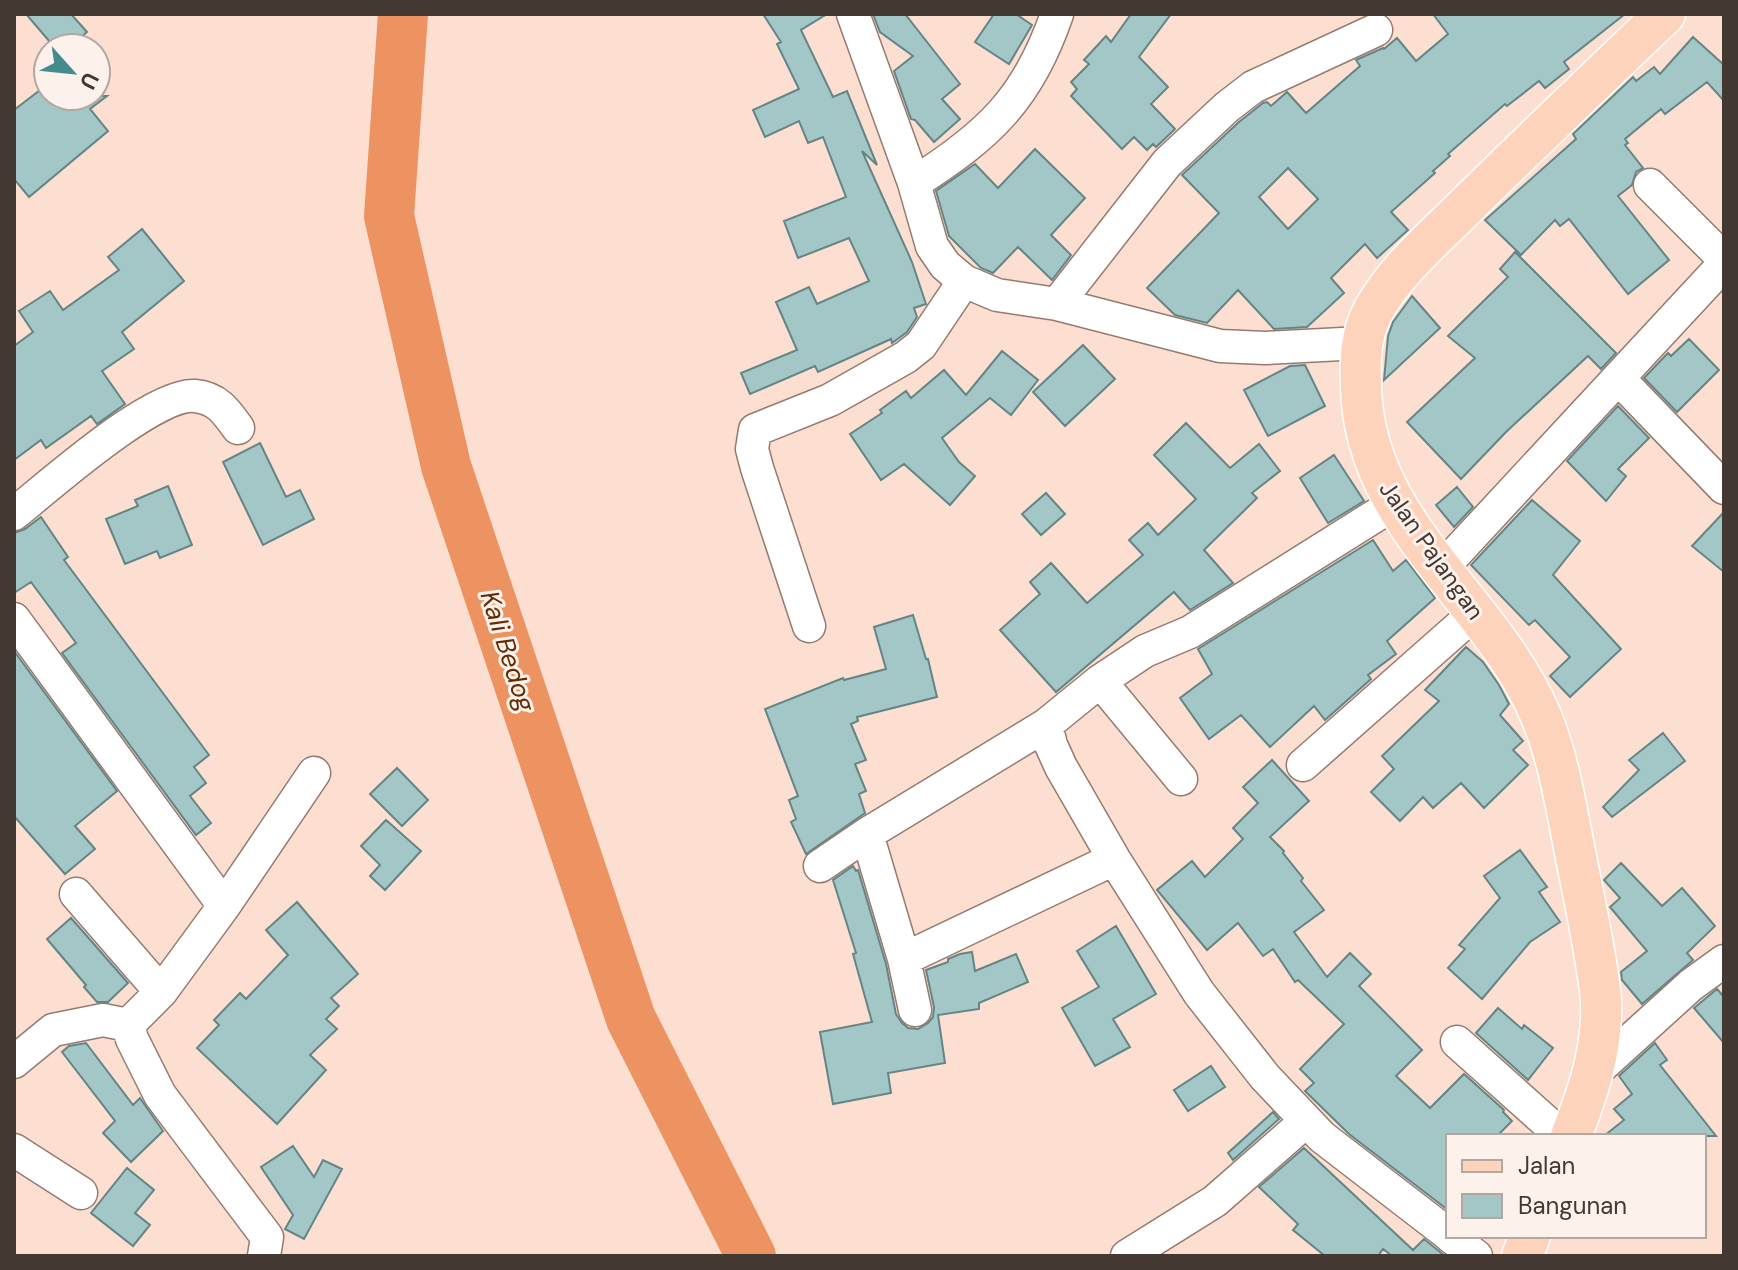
<svg xmlns="http://www.w3.org/2000/svg" width="1738" height="1270" font-family="'DM Sans',sans-serif">
<rect width="100%" height="100%" fill="#fcdfd1"/>
<g fill="none" stroke-linecap="round" stroke-linejoin="round">
<path stroke="#ed9361" stroke-width="50" d="M 403,14 L 389,216 L 446,466 L 631,1019 L 751,1256"/>
</g>
<path fill="#a3c6c7" stroke="#648586" stroke-width="2" fill-rule="evenodd" d="M 26,14 L 71,14 L 87,32 L 69,48 L 55,48 Z
M 763,14 L 827,14 L 801,30 L 833,97 L 847,91 L 877,165 L 862,151 L 912,262 L 926,304 L 914,308 L 917,317 L 907,332 L 892,343 L 891,339 L 818,372 L 815,366 L 750,394 L 741,373 L 797,350 L 776,302 L 809,287 L 817,304 L 869,281 L 849,238 L 798,258 L 784,221 L 846,197 L 823,137 L 808,143 L 799,121 L 765,137 L 753,110 L 799,89 L 777,44 L 781,42 Z
M 873,14 L 905,14 L 960,84 L 942,99 L 960,119 L 934,142 L 915,120 L 911,119 L 894,71 L 913,56 L 880,32 Z
M 994,14 L 1016,14 L 1032,25 L 1009,64 L 975,42 Z
M 1131,14 L 1171,14 L 1139,57 L 1168,87 L 1151,104 L 1175,129 L 1156,147 L 1153,144 L 1147,150 L 1134,137 L 1122,149 L 1071,96 L 1077,89 L 1071,82 L 1089,64 L 1084,60 L 1106,36 L 1111,42 Z
M 1433,14 L 1625,14 L 1564,62 L 1569,69 L 1545,88 L 1539,81 L 1507,106 L 1505,104 L 1448,154 L 1450,156 L 1433,171 L 1435,173 L 1391,212 L 1408,230 L 1377,258 L 1365,244 L 1331,278 L 1344,293 L 1307,327 L 1274,329 L 1238,290 L 1207,323 L 1175,315 L 1147,288 L 1219,213 L 1182,175 L 1239,122 L 1263,103 L 1267,102 L 1271,106 L 1287,92 L 1306,113 L 1360,66 L 1356,60 L 1383,48 L 1384,49 L 1397,38 L 1416,61 L 1448,34 ZM 1288,168 L 1318,199 L 1288,229 L 1259,197 Z
M 1693,37 L 1724,65 L 1724,101 L 1707,82 L 1665,114 L 1661,109 L 1625,139 L 1628,143 L 1625,145 L 1643,168 L 1636,172 L 1632,185 L 1618,196 L 1669,260 L 1628,294 L 1569,219 L 1560,226 L 1555,220 L 1521,255 L 1485,220 L 1576,139 L 1573,134 L 1633,77 L 1636,81 L 1654,67 L 1660,74 Z
M 48,84 L 48,96 L 107,96 L 90,109 L 108,131 L 29,197 L 14,179 L 14,110 Z
M 1035,149 L 1085,198 L 1051,235 L 1071,255 L 1052,280 L 1018,247 L 993,273 L 981,268 L 949,236 L 936,191 L 975,164 L 998,188 Z
M 142,229 L 184,281 L 122,332 L 134,349 L 102,371 L 125,404 L 97,424 L 91,416 L 46,448 L 41,440 L 14,460 L 14,346 L 33,332 L 19,311 L 50,291 L 63,310 L 119,270 L 108,257 Z
M 1515,252 L 1616,353 L 1601,369 L 1588,356 L 1506,432 L 1461,479 L 1407,422 L 1475,358 L 1448,336 L 1508,277 L 1500,269 Z
M 1412,296 L 1440,328 L 1384,380 L 1388,336 L 1393,322 Z
M 1689,339 L 1719,370 L 1677,412 L 1644,378 L 1668,353 L 1671,356 Z
M 1083,345 L 1115,379 L 1065,426 L 1033,392 Z
M 1002,351 L 1038,380 L 1011,415 L 990,398 L 942,438 L 959,462 L 975,476 L 950,505 L 904,464 L 881,480 L 850,434 L 882,413 L 880,410 L 906,391 L 911,398 L 944,370 L 966,395 Z
M 1305,365 L 1325,406 L 1268,436 L 1244,390 L 1290,366 Z
M 1618,406 L 1649,438 L 1618,469 L 1626,476 L 1606,501 L 1567,461 Z
M 1186,423 L 1230,468 L 1259,444 L 1280,471 L 1252,493 L 1257,498 L 1204,550 L 1233,583 L 1190,610 L 1174,592 L 1056,692 L 1000,630 L 1040,594 L 1030,582 L 1051,563 L 1087,603 L 1143,555 L 1129,540 L 1148,523 L 1158,535 L 1196,499 L 1154,455 Z
M 260,443 L 286,497 L 300,490 L 314,519 L 263,545 L 223,462 Z
M 1334,455 L 1364,501 L 1328,523 L 1300,478 Z
M 168,486 L 192,545 L 160,558 L 157,551 L 125,564 L 106,519 L 138,506 L 135,500 Z
M 1457,487 L 1473,507 L 1454,527 L 1436,505 Z
M 1046,493 L 1065,514 L 1041,535 L 1022,514 Z
M 1532,500 L 1580,541 L 1553,575 L 1621,649 L 1570,697 L 1550,676 L 1570,657 L 1535,620 L 1529,625 L 1471,565 Z
M 1724,512 L 1724,572 L 1692,546 Z
M 41,517 L 68,557 L 64,560 L 209,755 L 194,767 L 206,783 L 190,796 L 211,823 L 196,835 L 62,653 L 76,643 L 31,582 L 14,593 L 14,533 L 25,529 Z
M 1373,540 L 1393,571 L 1406,560 L 1435,598 L 1387,641 L 1396,654 L 1368,675 L 1371,679 L 1325,720 L 1314,706 L 1270,747 L 1241,715 L 1209,739 L 1180,698 L 1212,674 L 1198,649 Z
M 913,615 L 926,659 L 928,659 L 937,697 L 857,717 L 858,721 L 851,724 L 866,760 L 855,764 L 866,791 L 859,794 L 865,813 L 806,854 L 791,822 L 796,819 L 789,800 L 798,796 L 765,709 L 843,678 L 844,680 L 886,669 L 874,627 Z
M 1466,647 L 1483,662 L 1499,685 L 1509,704 L 1500,715 L 1523,741 L 1513,750 L 1528,765 L 1484,808 L 1461,783 L 1433,808 L 1423,797 L 1400,821 L 1371,792 L 1394,769 L 1382,756 L 1439,701 L 1425,690 Z
M 14,651 L 117,791 L 75,826 L 95,849 L 65,874 L 14,816 Z
M 1663,733 L 1685,761 L 1612,817 L 1603,807 L 1639,770 L 1629,760 Z
M 1272,760 L 1309,801 L 1270,837 L 1284,851 L 1283,853 L 1303,878 L 1301,881 L 1324,910 L 1294,932 L 1327,977 L 1350,953 L 1371,974 L 1359,986 L 1422,1050 L 1396,1076 L 1430,1108 L 1464,1074 L 1504,1110 L 1503,1112 L 1512,1121 L 1497,1136 L 1448,1136 L 1448,1210 L 1349,1134 L 1305,1091 L 1314,1083 L 1300,1069 L 1344,1024 L 1298,980 L 1295,982 L 1273,949 L 1263,956 L 1238,923 L 1207,950 L 1157,890 L 1192,861 L 1205,877 L 1243,839 L 1233,828 L 1258,803 L 1243,787 Z
M 397,768 L 428,800 L 402,826 L 370,794 Z
M 386,820 L 421,851 L 385,890 L 370,876 L 380,865 L 361,846 Z
M 1520,850 L 1547,887 L 1539,892 L 1560,922 L 1530,942 L 1482,999 L 1448,968 L 1465,949 L 1459,945 L 1500,898 L 1484,876 Z
M 1621,863 L 1662,906 L 1682,888 L 1715,926 L 1687,953 L 1693,960 L 1642,1004 L 1622,980 L 1621,972 L 1647,951 L 1610,907 L 1620,898 L 1604,880 Z
M 853,866 L 856,871 L 858,870 L 886,964 L 896,1014 L 902,1023 L 908,1028 L 918,1029 L 928,1023 L 933,1017 L 934,1007 L 926,970 L 948,962 L 948,959 L 960,954 L 972,952 L 975,971 L 1016,954 L 1028,982 L 979,1003 L 979,1009 L 938,1015 L 945,1063 L 888,1073 L 891,1093 L 833,1104 L 820,1032 L 872,1022 L 853,954 L 856,953 L 833,880 Z
M 297,902 L 358,974 L 331,998 L 339,1006 L 326,1019 L 337,1029 L 310,1055 L 326,1070 L 277,1124 L 197,1048 L 219,1025 L 214,1020 L 240,993 L 246,999 L 288,955 L 266,930 Z
M 71,918 L 128,983 L 108,1002 L 97,1002 L 84,987 L 86,985 L 47,939 Z
M 1116,926 L 1156,994 L 1113,1019 L 1130,1047 L 1095,1066 L 1062,1008 L 1099,987 L 1077,951 Z
M 1717,989 L 1724,997 L 1724,1043 L 1694,1008 Z
M 1498,1008 L 1522,1029 L 1524,1025 L 1553,1048 L 1528,1080 L 1476,1033 Z
M 86,1043 L 133,1105 L 140,1098 L 163,1131 L 131,1162 L 103,1133 L 115,1121 L 62,1052 L 69,1046 Z
M 1655,1043 L 1667,1060 L 1660,1065 L 1716,1136 L 1604,1136 L 1624,1120 L 1614,1109 L 1632,1094 L 1619,1076 Z
M 1211,1066 L 1225,1087 L 1188,1111 L 1174,1090 Z
M 1273,1112 L 1279,1119 L 1233,1160 L 1228,1153 Z
M 293,1146 L 314,1177 L 323,1160 L 342,1169 L 304,1239 L 285,1229 L 293,1215 L 261,1167 Z
M 1304,1148 L 1413,1250 L 1424,1239 L 1445,1256 L 1392,1256 L 1383,1249 L 1378,1256 L 1325,1256 L 1293,1230 L 1298,1224 L 1259,1187 Z
M 127,1168 L 154,1190 L 135,1213 L 150,1225 L 133,1246 L 91,1213 Z"/>
<g fill="none" stroke-linecap="round" stroke-linejoin="round">
<g stroke="#957b6e" stroke-width="35">
<path id="minor" d="M 853,14 L 914,183 L 932,246 L 945,265 L 964,281 L 997,295 L 1057,304 L 1220,346 L 1265,348 L 1361,343
M 914,183 C 988,136 1028,99 1057,14
M 1650,185 L 1724,259
M 1057,304 L 1167,163 L 1227,107 L 1253,87 L 1376,30
M 1619,379 L 1724,488
M 1394,504 L 1190,632 L 1145,651 L 1100,681 L 1046,725 L 1051,745 L 1061,767 L 1114,859 L 1199,993 L 1265,1077 L 1322,1137 L 1448,1234
M 14,514 C 49,486 154,392 195,396 C 217,398 226,411 238,428
M 1441,569 L 1724,264
M 14,619 L 224,906
M 809,626 L 757,468 L 752,449 L 755,430 L 830,400 L 906,357 L 921,345 L 964,281
M 1100,681 L 1181,779
M 1303,765 L 1475,613
M 867,834 L 904,959 L 915,1010
M 820,866 L 867,834 L 1046,725
M 76,894 L 161,992
M 904,959 L 1114,859
M 1457,1042 L 1562,1136
M 14,1062 L 53,1030 L 103,1020 L 128,1025
M 1594,1073 L 1691,985 L 1724,961
M 14,1150 L 81,1193
M 1450,1236 L 1476,1256
M 264,1256 L 267,1237 L 160,1095 L 132,1039 L 128,1025 L 161,992 L 224,906 L 314,773
M 1127,1256 L 1215,1201 L 1305,1122"/>
</g>
<g stroke="#fff" stroke-width="43">
<path id="major" d="M 1571,1136 C 1589,1090 1603,1049 1601,999 C 1596,953 1586,908 1577,862 C 1567,813 1560,762 1541,716 C 1491,598 1364,525 1361,387 C 1360,360 1360,336 1373,311 C 1395,271 1433,239 1465,207 C 1531,142 1598,78 1665,14
M 1522,1256 L 1530,1236"/>
</g>
<use href="#minor" stroke="#fff" stroke-width="32"/>
<use href="#major" stroke="#fdd3bc" stroke-width="40"/>
</g>
<g text-anchor="middle" dominant-baseline="central" stroke-width="6" stroke-linejoin="round" paint-order="stroke">
<g font-size="24" fill="#433832" stroke="#fcf1eb">
<text transform="translate(1432 550) rotate(55)">Jalan Pajangan</text>
</g>
<g font-size="26" font-style="italic" fill="#642b03" stroke="#fcf1eb">
<text transform="translate(508 651) rotate(72)">Kali Bedog</text>
</g>
</g>
<rect width="1738" height="1270" fill="none" stroke="#433832" stroke-width="32"/>
<rect x="1446" y="1134" width="260" height="104" fill="#fcf1eb" stroke="#b2a7a1" stroke-width="2"/>
<rect x="1462" y="1160" width="40" height="12" fill="#fdd3bc" stroke="#b2a7a1" stroke-width="2"/>
<text x="1518" y="1174" font-size="24" fill="#433832">Jalan</text>
<rect x="1462" y="1194" width="40" height="24" fill="#a3c6c7" stroke="#b2a7a1" stroke-width="2"/>
<text x="1518" y="1214" font-size="24" fill="#433832">Bangunan</text>
<g transform="translate(72 72) rotate(117)"><circle r="38" fill="#fcf1eb" stroke="#b2a7a1" stroke-width="2"/>
<path d="M0-6L14 30L0 20L-14 30Z" fill="#438b8d"/>
<text y="-12" font-size="22" font-weight="bold" text-anchor="middle" fill="#433832">U</text>
</g>
</svg>
